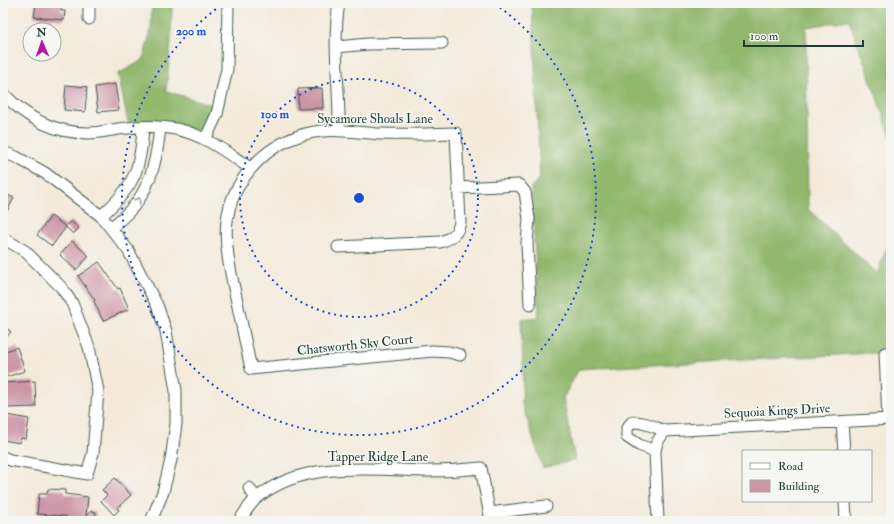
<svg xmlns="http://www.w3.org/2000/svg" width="894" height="524" font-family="'IM FELL Double Pica',serif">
<rect width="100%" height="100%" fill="#f6f6f2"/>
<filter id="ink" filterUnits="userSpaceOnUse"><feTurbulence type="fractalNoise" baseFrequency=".025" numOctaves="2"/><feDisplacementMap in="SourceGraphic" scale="8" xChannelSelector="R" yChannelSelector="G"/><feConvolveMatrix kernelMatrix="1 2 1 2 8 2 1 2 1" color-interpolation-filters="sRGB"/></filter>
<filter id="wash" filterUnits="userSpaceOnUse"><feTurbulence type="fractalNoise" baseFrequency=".012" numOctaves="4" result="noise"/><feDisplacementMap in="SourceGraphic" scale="16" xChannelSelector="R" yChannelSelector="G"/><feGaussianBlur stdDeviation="0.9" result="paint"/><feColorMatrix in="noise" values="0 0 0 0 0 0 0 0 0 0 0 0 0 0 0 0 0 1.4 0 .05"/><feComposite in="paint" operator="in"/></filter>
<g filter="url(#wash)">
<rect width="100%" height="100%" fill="#f3eada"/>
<path fill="#92b86e" stroke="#587a51" d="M 152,3 L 172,3 L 171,42 L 166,91 L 215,106 C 211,117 211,128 197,130 L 152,121 L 128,122 L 118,74 L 143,60 L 151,30 Z
M 532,3 L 891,3 L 891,137 L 849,20 L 806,27 L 808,209 L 877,274 L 891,236 L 891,352 L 579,369 L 563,398 L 575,460 L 543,468 L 522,404 L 523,366 L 521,319 L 539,317 L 531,187 L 540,178 Z"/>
<g id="blocks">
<path fill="#cc96a7" d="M 36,3 L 62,3 L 61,11 L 65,11 L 64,20 L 34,17 Z
M 115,84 L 119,110 L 98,112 L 95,87 Z
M 66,85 L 87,87 L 85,112 L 64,110 Z
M 322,88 L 323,108 L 298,109 L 298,89 Z
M 3,193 L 14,198 L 3,219 Z
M 51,216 L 66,227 L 52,246 L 37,235 Z
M 71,221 L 79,228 L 73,234 L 65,226 Z
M 72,241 L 89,256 L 76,270 L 60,255 Z
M 99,262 L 118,289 L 120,288 L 129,309 L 103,321 L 94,301 L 95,300 L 78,276 Z
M 3,324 L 11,332 L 3,341 Z
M 17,347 L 25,371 L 3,378 L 3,352 Z
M 35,381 L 36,407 L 6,408 L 5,383 Z
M 7,415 L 29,419 L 26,439 L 21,438 L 20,443 L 3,440 L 3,425 L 4,416 Z
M 115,478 L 131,495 L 117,508 L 119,510 L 114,515 L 101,501 L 107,495 L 102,490 Z
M 48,489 L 65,490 L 65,494 L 88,497 L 86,516 L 91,511 L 96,512 L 95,521 L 65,521 L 66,516 L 37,514 L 39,494 L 47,494 Z"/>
</g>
</g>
<g filter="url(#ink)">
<use href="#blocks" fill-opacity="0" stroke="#3f574d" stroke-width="1"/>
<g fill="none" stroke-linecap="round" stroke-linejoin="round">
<g stroke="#3f574d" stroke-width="13">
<path id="minor" d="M 89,19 L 89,3
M 337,47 L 368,44 L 442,43
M 3,93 C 26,118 53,133 88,133 C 101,133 114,129 127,128 C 143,126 160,126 176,129 C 205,135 226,152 250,168
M 339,130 C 340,88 332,45 339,3
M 206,138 L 217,114 L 227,69 L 228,3
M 3,152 L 16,157 L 45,173 L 101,216 L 128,250 L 157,305 L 166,331 L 176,391 L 176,424 L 171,460 L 163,492 L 151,521
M 458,188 L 519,185 L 525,192 L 529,219 L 527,243 L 530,305
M 101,216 C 134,187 141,169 143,127
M 111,228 C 120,220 130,212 137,202 C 153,180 157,154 160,128
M 3,238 L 25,251 L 61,287 L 72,303 L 89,347 L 98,391 L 93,453 L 87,474 L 10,460 L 3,457
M 338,247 L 440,242 C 451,239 458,234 460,222 L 456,133 C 430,134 405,135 380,134 C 361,133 341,129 322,131 C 299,133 276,144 260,159 C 215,202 224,243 236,297 C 241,321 246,345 251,369 L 432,351 L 449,352 L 460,355
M 885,353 L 888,419
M 842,422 L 844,451
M 655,451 L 639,445 L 627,437 L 627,428 L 632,422 C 644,421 654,427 665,431
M 249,488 L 256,498
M 845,501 L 846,521
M 490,513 L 546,506
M 239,521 C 245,513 250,503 258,497 C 306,459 373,470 429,471 C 447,471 464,470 481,468 L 491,521
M 658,521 L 655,451 L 657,442 L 665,431 L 891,419"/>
</g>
<use href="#minor" stroke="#fff" stroke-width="11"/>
</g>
<defs><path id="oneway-chevron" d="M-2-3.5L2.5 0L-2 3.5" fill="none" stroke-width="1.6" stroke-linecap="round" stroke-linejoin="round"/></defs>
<use stroke="#8f9e9a" href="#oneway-chevron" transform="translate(138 200) rotate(-56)"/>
</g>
<g fill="none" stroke="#1d4ed8" stroke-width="2" stroke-dasharray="2 4">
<circle cx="359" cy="198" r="119"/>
<path d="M495 4A237 237 0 1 1 223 4"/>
</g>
<g text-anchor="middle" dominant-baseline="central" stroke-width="3.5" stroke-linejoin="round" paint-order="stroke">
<g font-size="13" fill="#1f3d34" stroke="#f6f6f2">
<text x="375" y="119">Sycamore Shoals Lane</text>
<text transform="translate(355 345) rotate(-6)">Chatsworth Sky Court</text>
<text transform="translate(777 411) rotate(-3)">Sequoia Kings Drive</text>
<text x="378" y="457">Tapper Ridge Lane</text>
</g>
</g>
<circle cx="359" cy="198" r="6" fill="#1d4ed8" stroke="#f6f6f2" stroke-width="2"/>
<g font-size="12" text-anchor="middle" font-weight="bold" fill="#1d4ed8" stroke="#f6f6f2" stroke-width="3.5" stroke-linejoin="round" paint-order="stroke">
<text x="191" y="35">200 m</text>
<text x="275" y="118">100 m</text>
</g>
<rect width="894" height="524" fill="none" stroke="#f6f6f2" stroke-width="16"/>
<rect x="742" y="450" width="130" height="52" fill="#f6f6f2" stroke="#a0aca6"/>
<rect x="750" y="463" width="20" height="6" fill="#ffffff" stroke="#a0aca6"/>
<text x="778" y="470" font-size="12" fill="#1f3d34">Road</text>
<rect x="750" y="480" width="20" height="12" fill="#cc96a7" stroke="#a0aca6"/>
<text x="778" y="490" font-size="12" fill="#1f3d34">Building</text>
<g transform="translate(42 42) rotate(358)"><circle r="19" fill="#f6f6f2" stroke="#a0aca6"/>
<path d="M0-3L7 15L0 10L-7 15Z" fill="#b5179e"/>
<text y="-6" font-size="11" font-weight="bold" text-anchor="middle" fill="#1f3d34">N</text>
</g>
<path d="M744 40v6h119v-6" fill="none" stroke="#1f3d34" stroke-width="2"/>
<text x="750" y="40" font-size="12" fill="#1f3d34" stroke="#f6f6f2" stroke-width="3" paint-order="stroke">100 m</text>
</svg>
